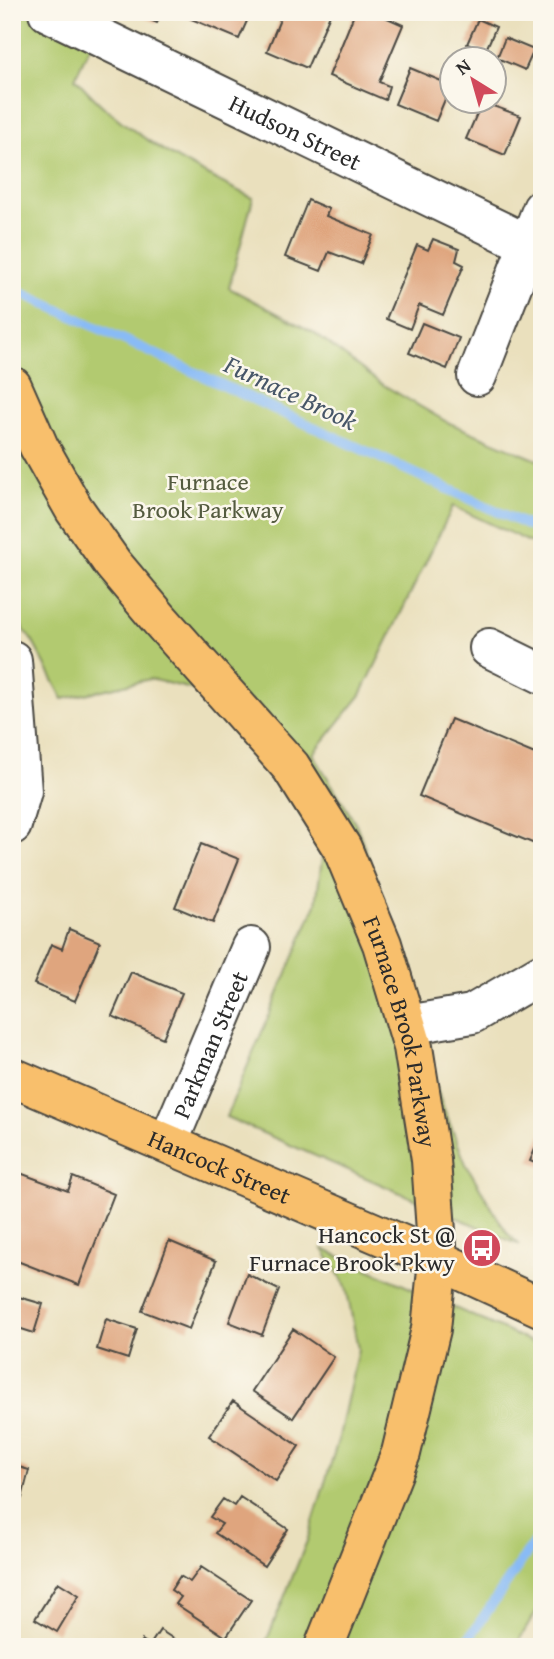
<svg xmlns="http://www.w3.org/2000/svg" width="554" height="1659" font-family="'Gentium Book Plus',serif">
<rect width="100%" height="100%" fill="#fbf7ec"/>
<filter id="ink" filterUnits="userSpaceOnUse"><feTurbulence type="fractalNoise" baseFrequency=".0143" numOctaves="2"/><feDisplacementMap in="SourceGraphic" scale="14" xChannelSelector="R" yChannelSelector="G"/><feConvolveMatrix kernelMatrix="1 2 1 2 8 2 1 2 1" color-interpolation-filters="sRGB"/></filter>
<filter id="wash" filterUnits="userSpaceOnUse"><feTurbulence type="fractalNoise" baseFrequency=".00686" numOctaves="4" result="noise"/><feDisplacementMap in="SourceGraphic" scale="28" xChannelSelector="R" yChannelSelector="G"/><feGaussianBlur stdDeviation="1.57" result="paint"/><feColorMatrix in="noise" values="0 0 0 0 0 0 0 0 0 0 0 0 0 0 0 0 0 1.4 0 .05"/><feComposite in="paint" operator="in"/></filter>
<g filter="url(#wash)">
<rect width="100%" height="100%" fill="#eae0bd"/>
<path fill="#b2ca6f" stroke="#6e7a4d" stroke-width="2" d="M 12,12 L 98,12 L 103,18 L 75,78 C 85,88 94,99 105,108 C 149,146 201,173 253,198 L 229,288 L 313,332 L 380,383 L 447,422 L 542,462 L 542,548 L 453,506 L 361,695 L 313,754 L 356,824 L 385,903 L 417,1029 L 443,1107 L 466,1164 L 496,1215 L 508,1234 L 520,1245 L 226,1117 L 316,904 L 324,843 L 297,797 L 200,691 L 150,679 L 63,699 L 33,642 L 12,614 Z
M 323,1249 L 542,1347 L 542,1602 L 515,1647 L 264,1647 L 307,1541 L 339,1437 L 358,1349 L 346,1286 Z"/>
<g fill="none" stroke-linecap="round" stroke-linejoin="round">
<path stroke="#89bbf5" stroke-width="10" d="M 22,293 L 542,532
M 463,1647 L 542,1531"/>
</g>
<g id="blocks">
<path fill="#dfa57e" d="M 131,12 L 162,12 L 157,23 Z
M 185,12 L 251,12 L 239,39 L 184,16 Z
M 283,12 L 331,12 L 307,68 L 267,51 Z
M 355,12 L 374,12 L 403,25 L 379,82 L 389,86 L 385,100 L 329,76 Z
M 478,19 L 496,27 L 485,52 L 467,44 Z
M 505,38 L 534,50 L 525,70 L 497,58 Z
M 410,68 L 451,85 L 436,121 L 395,104 Z
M 482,102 L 521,116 L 505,155 L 466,139 Z
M 308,200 L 329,209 L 326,216 L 373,235 L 361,264 L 329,252 L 321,271 L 285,257 Z
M 433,239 L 459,249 L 456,261 L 464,265 L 443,315 L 419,305 L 410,329 L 386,319 L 417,245 L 428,250 Z
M 422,323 L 459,338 L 447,369 L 409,353 Z
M 451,719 L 542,757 L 542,847 L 419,796 Z
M 201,844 L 239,859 L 213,923 L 175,907 Z
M 69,929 L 100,942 L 75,1001 L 34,984 L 51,944 L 62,949 Z
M 131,972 L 182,993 L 163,1038 L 112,1016 Z
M 542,1133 L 542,1166 L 530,1161 Z
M 12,1170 L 68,1191 L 73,1177 L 114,1194 L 79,1285 L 12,1259 Z
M 169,1241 L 216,1261 L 189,1329 L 142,1311 Z
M 247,1274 L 279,1290 L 262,1335 L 229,1322 Z
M 12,1295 L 43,1304 L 34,1333 L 12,1326 Z
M 106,1319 L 137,1329 L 128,1359 L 97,1349 Z
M 293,1329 L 334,1357 L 293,1418 L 252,1391 Z
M 233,1401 L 299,1446 L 276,1481 L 209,1436 Z
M 12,1465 L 29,1470 L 22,1498 L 12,1495 Z
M 240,1497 L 288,1529 L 264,1566 L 215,1533 L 222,1524 L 210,1517 L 223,1499 L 234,1506 Z
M 201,1567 L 251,1600 L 226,1637 L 176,1604 L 181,1597 L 171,1590 L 180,1576 L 190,1582 Z
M 58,1582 L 79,1595 L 57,1632 L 35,1619 Z
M 160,1630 L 186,1647 L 137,1647 L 142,1640 L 150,1645 Z"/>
</g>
</g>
<g filter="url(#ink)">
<use href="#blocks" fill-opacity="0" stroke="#484641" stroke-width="2"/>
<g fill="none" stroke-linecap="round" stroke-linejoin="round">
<g stroke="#484641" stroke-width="42">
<g id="minor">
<path id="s1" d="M 48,12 L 542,251"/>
<path d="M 477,376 L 542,209"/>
<path d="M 489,648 L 542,674"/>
<path d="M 12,660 L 22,791 L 12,825"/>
<path d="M 407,1025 L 472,1014 L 542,973"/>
<path id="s2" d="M 168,1143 L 251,947"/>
</g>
</g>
<g stroke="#484641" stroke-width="42">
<g id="major">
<path id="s3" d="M 12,386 L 39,447 L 74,509 L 113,564 L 160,620 L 291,767 L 342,848 L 382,944 L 413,1047 L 431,1160 L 438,1260 L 431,1329 L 401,1453 L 324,1647"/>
<path id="s4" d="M 12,1077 L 438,1260 L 542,1308"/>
</g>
</g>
<use href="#minor" stroke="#fff" stroke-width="38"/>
<use href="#major" stroke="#f8bf6c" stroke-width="38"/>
</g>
</g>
<defs>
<g id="bus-disc" transform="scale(2.0125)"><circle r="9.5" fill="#d1495b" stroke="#fbf7ec"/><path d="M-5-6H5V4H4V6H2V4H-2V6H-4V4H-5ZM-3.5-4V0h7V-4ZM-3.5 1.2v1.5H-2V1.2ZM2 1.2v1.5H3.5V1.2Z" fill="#fff"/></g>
</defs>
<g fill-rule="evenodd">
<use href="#bus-disc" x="482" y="1248"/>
</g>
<g text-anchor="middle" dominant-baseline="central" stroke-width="5" stroke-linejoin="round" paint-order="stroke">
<g font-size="24" fill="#2b2b2b" stroke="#fbf7ec">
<text stroke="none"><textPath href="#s1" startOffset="275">Hudson Street</textPath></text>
<text stroke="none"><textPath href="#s3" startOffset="765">Furnace Brook Parkway</textPath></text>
<text stroke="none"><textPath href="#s2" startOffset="107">Parkman Street</textPath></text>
<text stroke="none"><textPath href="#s4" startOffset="226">Hancock Street</textPath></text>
</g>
<g font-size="24" fill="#545b3f" stroke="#fbf7ec">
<text x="208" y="481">Furnace<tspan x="208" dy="28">Brook Parkway</tspan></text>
</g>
<g font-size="24" fill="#2b2b2b" stroke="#fbf7ec" text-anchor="end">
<text x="455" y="1234">Hancock St @<tspan x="455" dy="28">Furnace Brook Pkwy</tspan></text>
</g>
<g font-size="26" font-style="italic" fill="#475668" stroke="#fbf7ec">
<text transform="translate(291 392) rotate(25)">Furnace Brook</text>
</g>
</g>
<rect width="554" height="1659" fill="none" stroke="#fbf7ec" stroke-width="42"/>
<g transform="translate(473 80) rotate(323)"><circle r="33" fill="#fbf7ec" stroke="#a8a59f" stroke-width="2"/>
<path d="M0-5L12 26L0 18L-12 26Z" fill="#d1495b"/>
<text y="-10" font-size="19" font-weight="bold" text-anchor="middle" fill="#2b2b2b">N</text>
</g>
</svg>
